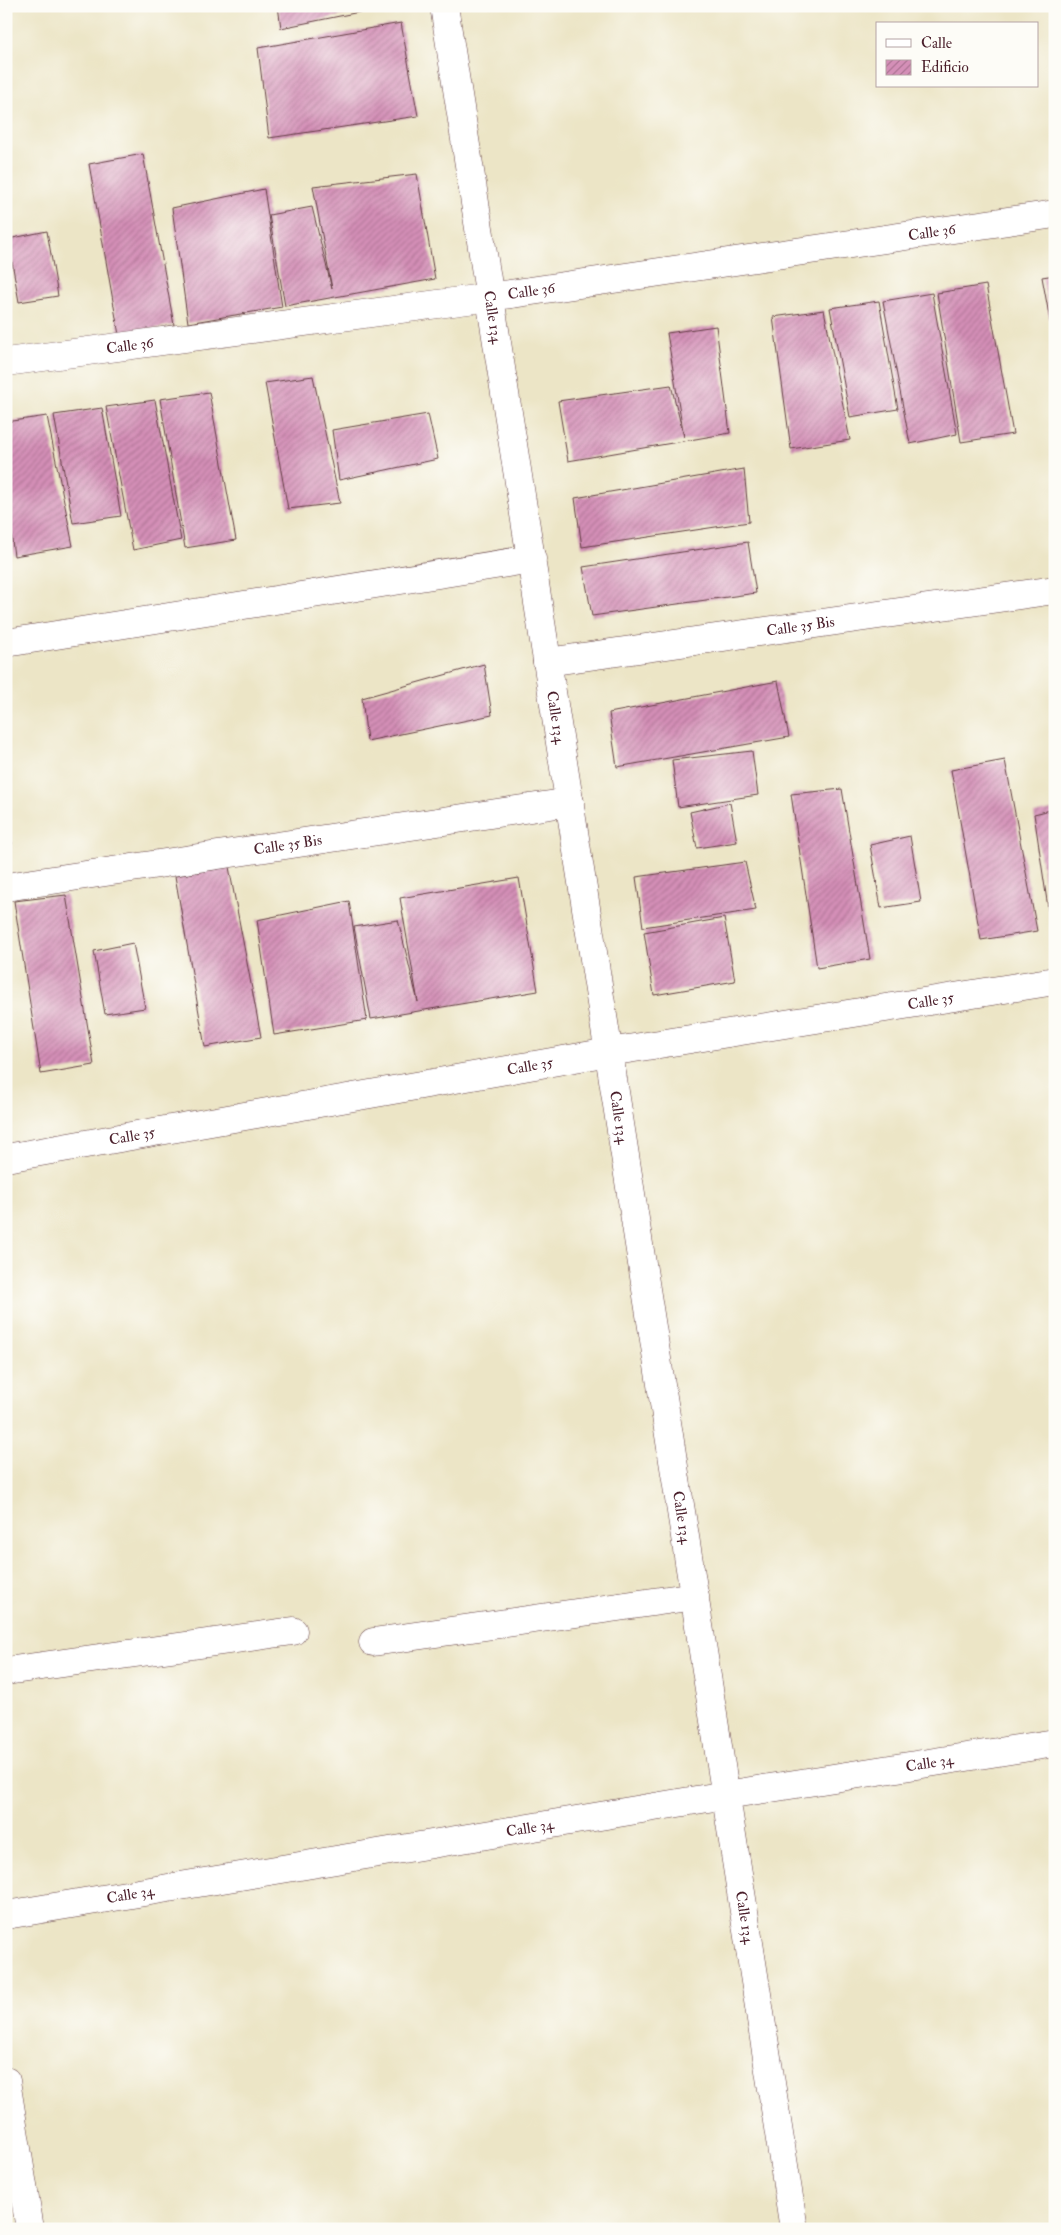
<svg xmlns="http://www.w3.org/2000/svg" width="1061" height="2235" font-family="'IM FELL Double Pica',serif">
<defs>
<pattern id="building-hatch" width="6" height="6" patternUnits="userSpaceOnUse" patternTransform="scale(1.25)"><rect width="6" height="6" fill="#d48fb7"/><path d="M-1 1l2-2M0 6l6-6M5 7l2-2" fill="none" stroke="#ae7495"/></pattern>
</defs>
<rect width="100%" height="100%" fill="#fdfcf7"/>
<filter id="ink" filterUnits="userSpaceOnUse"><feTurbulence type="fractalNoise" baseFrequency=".02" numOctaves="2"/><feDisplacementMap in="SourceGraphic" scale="10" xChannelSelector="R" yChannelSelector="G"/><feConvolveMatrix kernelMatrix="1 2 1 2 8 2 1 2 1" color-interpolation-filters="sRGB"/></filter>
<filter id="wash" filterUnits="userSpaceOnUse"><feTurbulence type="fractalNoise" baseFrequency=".0096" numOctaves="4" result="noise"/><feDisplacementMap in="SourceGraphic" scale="20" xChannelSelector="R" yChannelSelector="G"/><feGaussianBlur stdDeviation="1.12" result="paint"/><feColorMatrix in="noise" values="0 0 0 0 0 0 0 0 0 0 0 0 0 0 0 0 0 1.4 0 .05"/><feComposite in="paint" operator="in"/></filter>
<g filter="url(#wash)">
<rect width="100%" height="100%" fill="#ece5c6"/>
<g id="blocks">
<path fill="url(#building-hatch)" d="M 278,6 L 384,6 L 384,7 L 281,28 Z
M 401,23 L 418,116 L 269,138 L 258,48 Z
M 143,154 L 174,325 L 119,335 L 89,164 Z
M 417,174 L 435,279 L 285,306 L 269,215 L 312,207 L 332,289 L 313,186 Z
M 264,189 L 282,307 L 188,323 L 172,208 Z
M 47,231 L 58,296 L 19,302 L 8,239 Z
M 1055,275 L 1055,342 L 1054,342 L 1042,277 Z
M 986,285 L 1013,434 L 961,442 L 937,293 Z
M 932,293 L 957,434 L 910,444 L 883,301 Z
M 879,301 L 898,409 L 850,417 L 830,308 Z
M 824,310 L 850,440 L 791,449 L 773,317 Z
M 716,326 L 730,433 L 568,461 L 558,401 L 671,385 L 684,437 L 667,333 Z
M 313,376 L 340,503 L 288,509 L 265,383 Z
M 209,392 L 236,540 L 185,548 L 160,399 Z
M 155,400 L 181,540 L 133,550 L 106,407 Z
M 102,408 L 121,516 L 73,523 L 54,415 Z
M 428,414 L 438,459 L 339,480 L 332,430 Z
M 47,416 L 73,546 L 14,556 L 6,494 L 6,422 Z
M 744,469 L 749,522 L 582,547 L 575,498 Z
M 748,542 L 756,593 L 592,616 L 583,567 Z
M 484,664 L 492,715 L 367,741 L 362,698 Z
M 778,681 L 789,737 L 617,767 L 609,713 Z
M 752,751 L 758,795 L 678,807 L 672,760 Z
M 1005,760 L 1037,931 L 981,940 L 951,770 Z
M 842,789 L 870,959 L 817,968 L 791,794 Z
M 730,803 L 737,842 L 697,848 L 690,812 Z
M 1055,809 L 1055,928 L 1051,928 L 1034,814 Z
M 6,818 L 12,844 L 6,845 Z
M 910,836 L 921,902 L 881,908 L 870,845 Z
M 745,862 L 756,910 L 643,927 L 636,877 Z
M 229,867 L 261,1037 L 205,1047 L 175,876 Z
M 519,878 L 538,991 L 371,1019 L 354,927 L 398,920 L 418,1002 L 400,898 Z
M 66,895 L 94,1065 L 41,1074 L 14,901 Z
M 349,901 L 367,1020 L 274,1035 L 257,920 Z
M 724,918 L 735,981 L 654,995 L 644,932 Z
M 133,943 L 145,1008 L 105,1014 L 94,951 Z"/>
</g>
</g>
<g filter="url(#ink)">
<use href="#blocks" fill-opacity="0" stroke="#623d42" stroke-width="1"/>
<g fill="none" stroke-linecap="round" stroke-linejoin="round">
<g stroke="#623d42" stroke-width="29">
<g id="minor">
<path id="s1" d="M 444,6 L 794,2229"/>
<path id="s2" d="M 6,362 L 490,297 L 1055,214"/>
<path d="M 6,643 L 532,559"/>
<path id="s3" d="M 547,662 L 1055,590"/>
<path id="s4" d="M 6,887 L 570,802"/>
<path id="s5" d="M 6,1158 L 609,1052 L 1055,981"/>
<path d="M 373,1642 L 695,1596"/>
<path d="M 6,1671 L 293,1631"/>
<path id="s6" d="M 6,1915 L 726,1795 L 1055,1743"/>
<path d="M 6,2081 L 30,2229"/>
</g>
</g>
<use href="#minor" stroke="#fff" stroke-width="28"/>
</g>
</g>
<g text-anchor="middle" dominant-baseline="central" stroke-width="4.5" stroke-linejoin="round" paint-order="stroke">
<g font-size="15" fill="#4a1f2b" stroke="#fdfcf7">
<text stroke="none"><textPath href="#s2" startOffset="935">Calle 36</textPath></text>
<text stroke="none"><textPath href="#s2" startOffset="530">Calle 36</textPath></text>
<text stroke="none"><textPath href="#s1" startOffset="315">Calle 134</textPath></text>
<text stroke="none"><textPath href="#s2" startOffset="125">Calle 36</textPath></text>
<text stroke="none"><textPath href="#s3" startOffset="256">Calle 35 Bis</textPath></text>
<text stroke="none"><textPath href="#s1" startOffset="720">Calle 134</textPath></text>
<text stroke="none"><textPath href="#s4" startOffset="285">Calle 35 Bis</textPath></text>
<text stroke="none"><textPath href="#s5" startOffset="938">Calle 35</textPath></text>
<text stroke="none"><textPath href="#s5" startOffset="532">Calle 35</textPath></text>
<text stroke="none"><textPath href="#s1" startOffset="1125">Calle 134</textPath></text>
<text stroke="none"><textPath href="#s5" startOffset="128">Calle 35</textPath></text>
<text stroke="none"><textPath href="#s1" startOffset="1530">Calle 134</textPath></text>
<text stroke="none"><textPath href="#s6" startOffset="936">Calle 34</textPath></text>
<text stroke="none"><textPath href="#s6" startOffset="531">Calle 34</textPath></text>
<text stroke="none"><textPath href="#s6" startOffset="126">Calle 34</textPath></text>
<text stroke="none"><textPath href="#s1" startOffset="1935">Calle 134</textPath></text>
</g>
</g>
<rect width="1061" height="2235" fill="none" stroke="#fdfcf7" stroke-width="25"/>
<rect x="876" y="22" width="162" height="65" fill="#fdfcf7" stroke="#b5a4a5"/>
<rect x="886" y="39" width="25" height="8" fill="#ffffff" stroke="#b5a4a5"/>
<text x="921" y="48" font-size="15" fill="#4a1f2b">Calle</text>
<rect x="886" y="60" width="25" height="15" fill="url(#building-hatch)" stroke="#b5a4a5"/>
<text x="921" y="72" font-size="15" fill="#4a1f2b">Edificio</text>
</svg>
